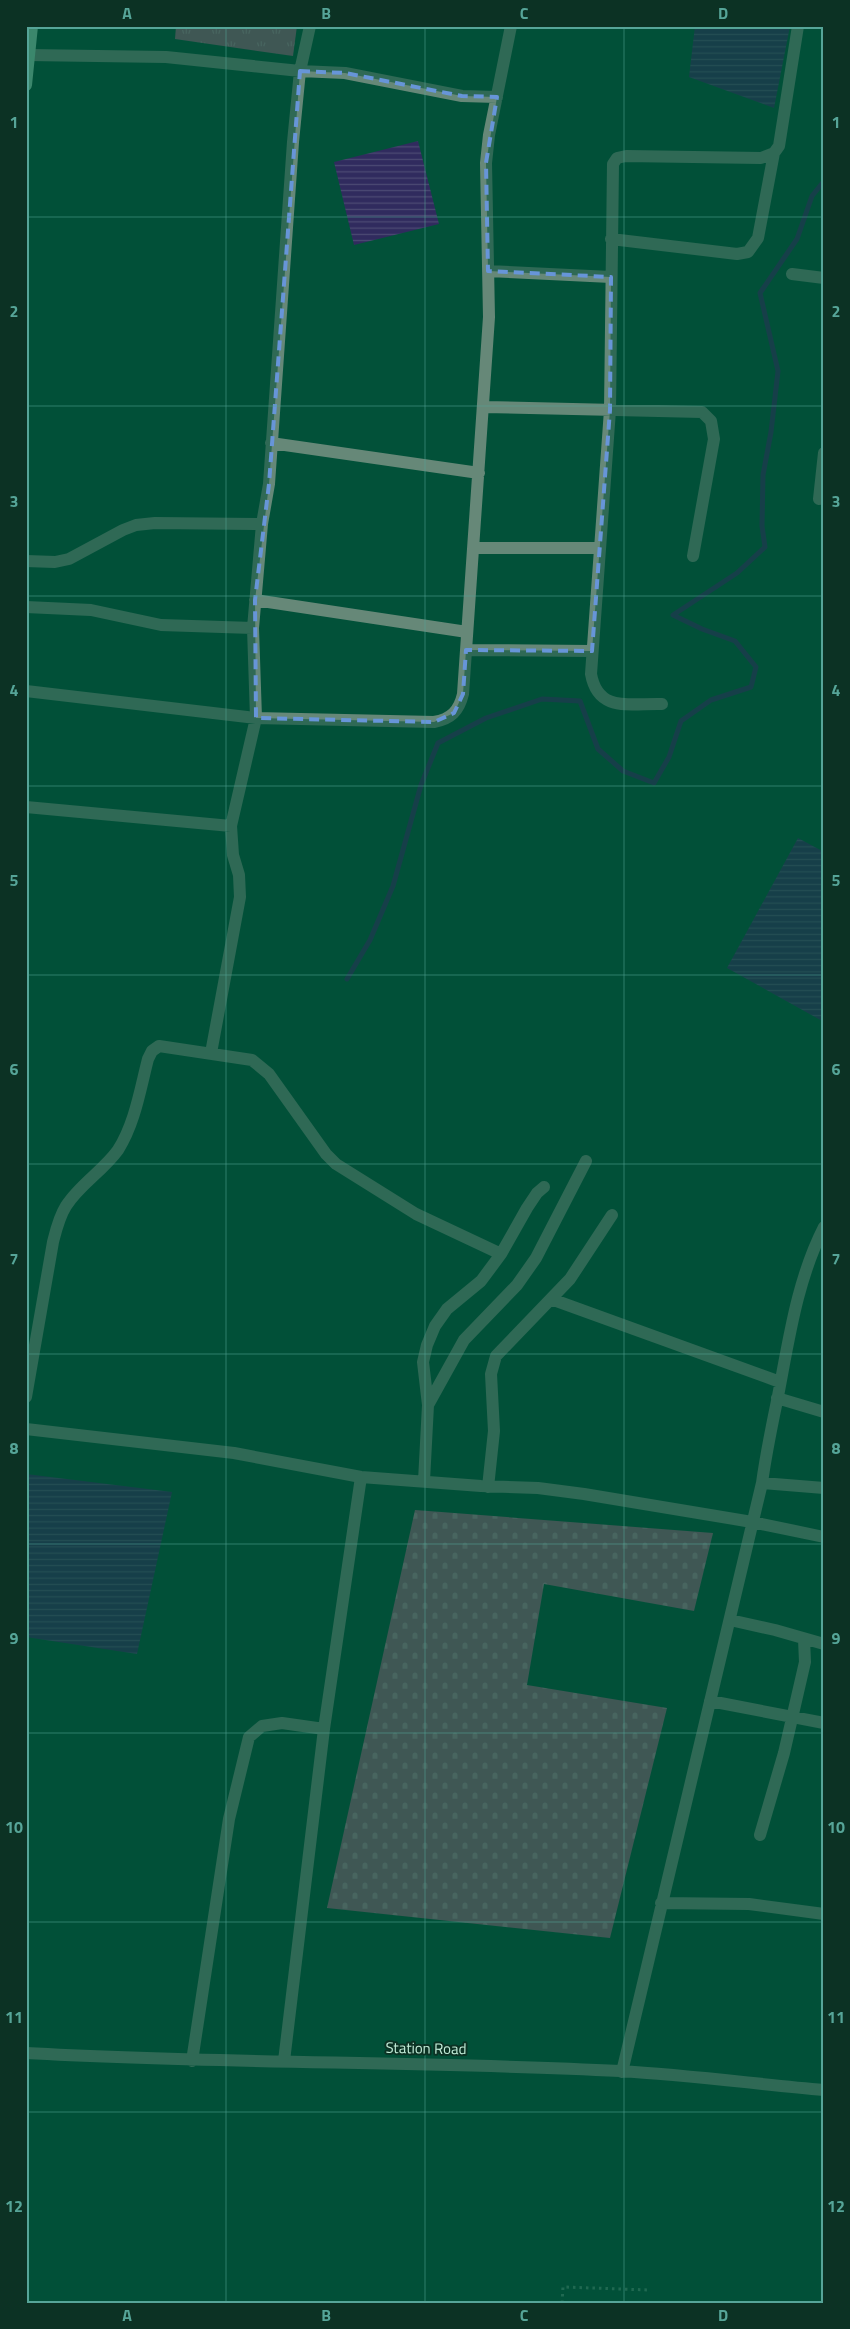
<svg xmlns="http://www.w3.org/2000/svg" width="850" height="2329" font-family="'Titillium Web',sans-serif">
<defs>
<pattern id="cemetery-stones" width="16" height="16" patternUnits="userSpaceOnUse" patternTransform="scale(1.25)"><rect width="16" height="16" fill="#895f76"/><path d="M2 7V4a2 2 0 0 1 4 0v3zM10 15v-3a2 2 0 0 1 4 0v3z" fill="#9d7e8f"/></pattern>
<pattern id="park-tufts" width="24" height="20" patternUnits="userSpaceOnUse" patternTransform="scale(1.25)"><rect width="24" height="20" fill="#895f76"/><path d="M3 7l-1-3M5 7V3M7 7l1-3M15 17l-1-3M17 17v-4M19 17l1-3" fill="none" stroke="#9d7e8f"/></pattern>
<pattern id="water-rules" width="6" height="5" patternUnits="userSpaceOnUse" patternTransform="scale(1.25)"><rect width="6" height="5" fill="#302b5e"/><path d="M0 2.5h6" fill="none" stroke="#4c4a74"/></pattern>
</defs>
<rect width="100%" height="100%" fill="#025139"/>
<path fill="url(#cemetery-stones)" d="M 415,1510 L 713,1533 L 694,1611 L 544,1584 L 527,1685 L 667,1708 L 610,1938 L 327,1908 Z"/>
<path fill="url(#park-tufts)" d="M 176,26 L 297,26 L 293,56 L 175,39 Z"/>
<path fill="url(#water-rules)" d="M 695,26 L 790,26 L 774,108 L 689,77 Z
M 418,141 L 439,224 L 354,245 L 334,162 Z
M 798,838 L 824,852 L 824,1022 L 727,968 Z
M 26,1474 L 172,1492 L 137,1654 L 26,1637 Z"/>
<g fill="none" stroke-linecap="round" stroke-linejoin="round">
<path stroke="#302b5e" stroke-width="5" d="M 347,979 L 370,940 L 393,886 L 421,785 L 438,743 L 486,718 L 542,699 L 580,701 L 598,749 L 623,771 L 654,783 L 669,757 L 681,721 L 711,700 L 751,687 L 756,667 L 735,641 L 702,629 L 673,615 L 737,573 L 765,547 L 762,526 L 763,475 L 771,432 L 778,371 L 760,293 L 797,239 L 812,196 L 824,181"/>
<path stroke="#458770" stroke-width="3" stroke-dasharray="2.5 4" stroke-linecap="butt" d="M 562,2303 L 563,2287 L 649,2290"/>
<path stroke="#668878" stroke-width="12" d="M 28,55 L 166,57 L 300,71 L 345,73 L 462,96 L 497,97
M 611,239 L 737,254 L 748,252 L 758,238 L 774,153
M 488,271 L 611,277
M 792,274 L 824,278
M 484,407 L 702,412 L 711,421 L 714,439 L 693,556
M 271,443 L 479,473
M 819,499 L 824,453
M 473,548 L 600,548
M 26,561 L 55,562 L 69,559 L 123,530 L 136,525 L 155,523 L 262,524
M 255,600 L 467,632
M 26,607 L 91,610 L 161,625 L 253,628
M 466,650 L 592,651
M 26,691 L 256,718 L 434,722 C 451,719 459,711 463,694 L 489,317 L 486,163 L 489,135 L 511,26
M 662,704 C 630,703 598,713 591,674 L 610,410 L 613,164 L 617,158 L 626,156 L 761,158 L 774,153 L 779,146 L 798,26
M 26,807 L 231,826
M 211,1053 L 240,897 L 239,875 L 233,855 L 231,826 L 256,718 L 253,628 L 262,524 L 269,484 L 293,142 L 300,71 L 310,26
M 551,1299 L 780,1382
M 26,1397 L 53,1242 C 56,1230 59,1217 66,1206 C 80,1184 103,1171 118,1150 C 135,1123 140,1090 148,1059 L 152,1051 L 159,1046 L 252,1060 L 269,1074 L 326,1154 L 336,1164 L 416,1214 L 501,1254
M 777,1398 L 824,1412
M 428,1405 L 464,1340 L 517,1285 L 536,1258 L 586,1161
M 26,1429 L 234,1453 L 361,1477 L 481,1486 L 538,1488 L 584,1494 L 752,1522 L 824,1537
M 424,1481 L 428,1405 L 423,1362 L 427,1345 L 435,1326 L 447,1309 L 481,1281 L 501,1254 L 527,1208 L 537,1193 L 544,1187
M 762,1483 L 824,1488
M 488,1487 L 494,1431 L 491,1374 L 496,1356 L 570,1279 L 612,1215
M 730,1620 L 775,1630 L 824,1644
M 710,1701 L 824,1723
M 760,1835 L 784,1753 L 805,1662 L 804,1639
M 661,1903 L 749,1904 L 824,1914
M 26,2053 C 224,2064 422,2061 620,2071 C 688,2075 756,2084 824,2090
M 192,2061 L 229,1819 L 249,1737 L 262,1726 L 282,1723 L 324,1729
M 284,2061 L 324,1729 L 361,1477
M 622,2072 L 762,1483 C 766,1453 772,1425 778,1396 C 789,1339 797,1280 824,1227"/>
<path stroke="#82c9aa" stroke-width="12" d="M 26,85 L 32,26"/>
</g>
<path d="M0 0H850V2329H0ZM 300,71 L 345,73 L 462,96 L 497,97 L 486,163 L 488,271 L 611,277 L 610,410 L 592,651 L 466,650 L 463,694 L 454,713 L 434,722 L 256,718 L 255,600 L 269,484 Z" fill="#025139" fill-opacity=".55" fill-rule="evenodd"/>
<path fill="none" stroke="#6795d8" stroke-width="4" stroke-dasharray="10 6" stroke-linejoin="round" d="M 300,71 L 345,73 L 462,96 L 497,97 L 486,163 L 488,271 L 611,277 L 610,410 L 592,651 L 466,650 L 463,694 L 454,713 L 434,722 L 256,718 L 255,600 L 269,484 Z"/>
<path fill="none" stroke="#56a598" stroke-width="1" stroke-opacity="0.55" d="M 226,26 L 226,2303M 425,26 L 425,2303M 624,26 L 624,2303M 26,217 L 824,217M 26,406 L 824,406M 26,596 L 824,596M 26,786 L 824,786M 26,975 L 824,975M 26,1164 L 824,1164M 26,1354 L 824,1354M 26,1544 L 824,1544M 26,1733 L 824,1733M 26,1922 L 824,1922M 26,2112 L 824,2112"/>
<g text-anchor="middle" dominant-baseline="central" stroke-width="4" stroke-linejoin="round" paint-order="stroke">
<g font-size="15" fill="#c1ebd7" stroke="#0c3224">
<text transform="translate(426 2048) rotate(1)">Station Road</text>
</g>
</g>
<rect width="850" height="2329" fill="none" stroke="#0c3224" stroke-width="55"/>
<rect x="28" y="28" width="794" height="2274" fill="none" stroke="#56a598" stroke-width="2"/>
<g font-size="16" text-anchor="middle" font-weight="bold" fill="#56a598">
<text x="127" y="19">A</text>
<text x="326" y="19">B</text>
<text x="524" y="19">C</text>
<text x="723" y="19">D</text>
<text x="14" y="128">1</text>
<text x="836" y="128">1</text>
<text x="14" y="317">2</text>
<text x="836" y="317">2</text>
<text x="14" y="507">3</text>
<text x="836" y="507">3</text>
<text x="14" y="696">4</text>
<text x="836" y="696">4</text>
<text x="14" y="886">5</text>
<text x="836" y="886">5</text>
<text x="14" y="1075">6</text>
<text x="836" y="1075">6</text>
<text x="14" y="1265">7</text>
<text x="836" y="1265">7</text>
<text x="14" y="1454">8</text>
<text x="836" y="1454">8</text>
<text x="14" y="1644">9</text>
<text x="836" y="1644">9</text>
<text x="14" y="1833">10</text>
<text x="836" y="1833">10</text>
<text x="14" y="2023">11</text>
<text x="836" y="2023">11</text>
<text x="14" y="2212">12</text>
<text x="836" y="2212">12</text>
<text x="127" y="2321">A</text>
<text x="326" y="2321">B</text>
<text x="524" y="2321">C</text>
<text x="723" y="2321">D</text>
</g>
</svg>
